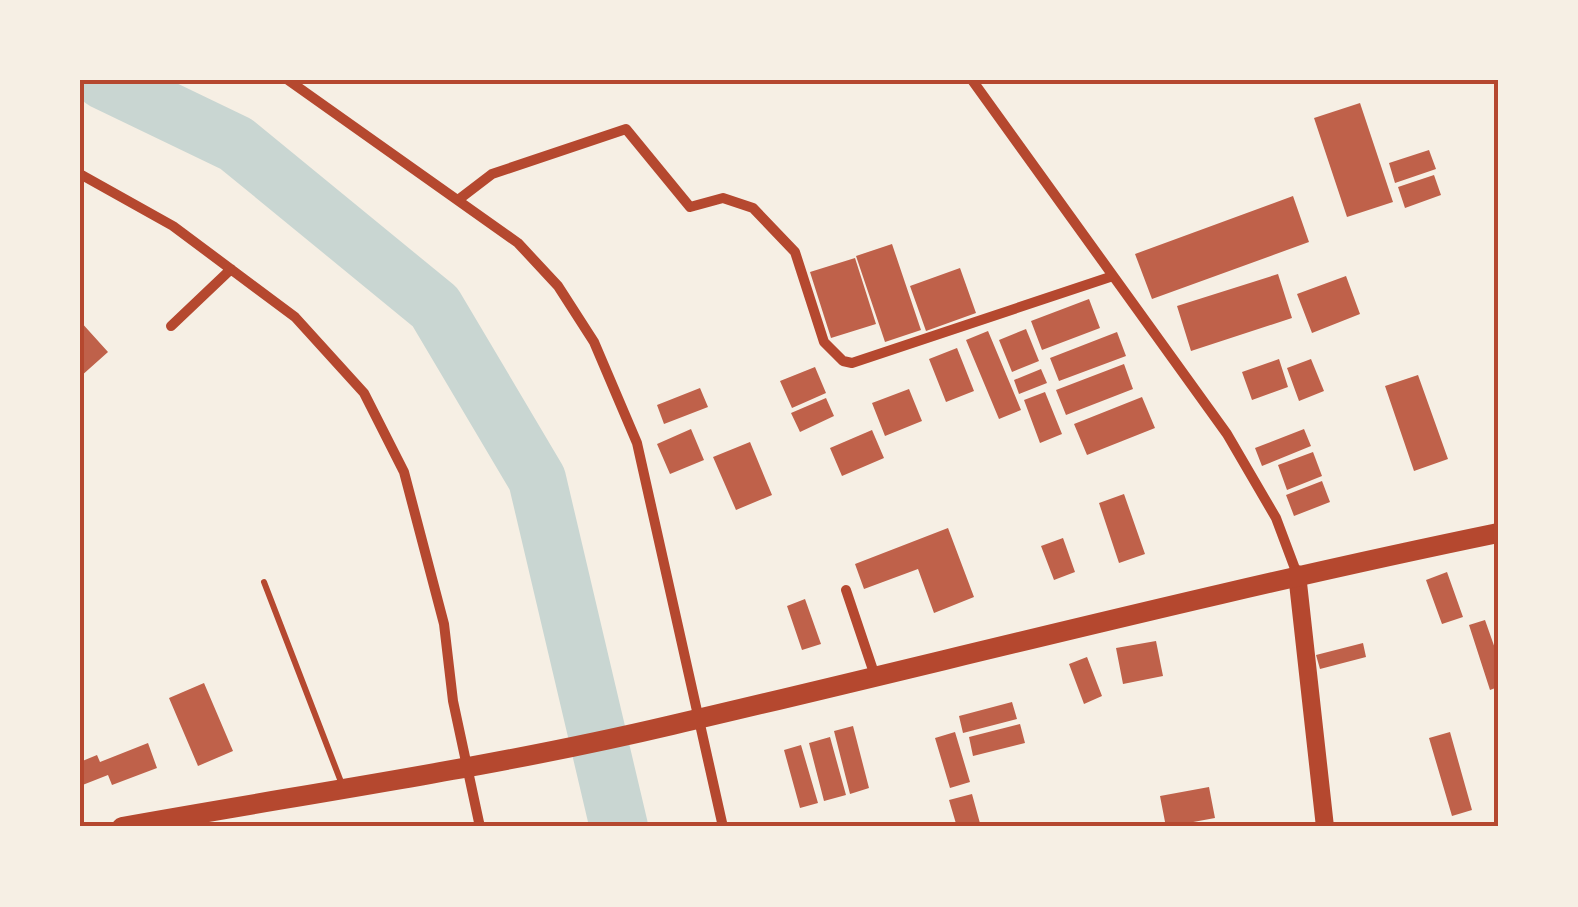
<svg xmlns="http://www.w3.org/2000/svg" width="1578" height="907" font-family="'IBM Plex Serif',serif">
<rect width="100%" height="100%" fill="#f6efe4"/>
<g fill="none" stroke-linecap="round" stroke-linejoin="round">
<path stroke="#c9d6d2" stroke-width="58" d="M 103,80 L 236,144 L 435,307 L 537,479 L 619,827"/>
</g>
<path fill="#bf614a" d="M 1360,103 L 1393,202 L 1347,217 L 1314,118 Z
M 1429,150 L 1436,169 L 1395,183 L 1389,163 Z
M 1434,175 L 1441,195 L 1405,208 L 1398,187 Z
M 1293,196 L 1309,242 L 1152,299 L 1135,254 Z
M 892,244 L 921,330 L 885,342 L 856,256 Z
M 855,258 L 876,324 L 831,338 L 810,272 Z
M 960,268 L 976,313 L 926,331 L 910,286 Z
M 1278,274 L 1292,318 L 1191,351 L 1177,306 Z
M 1346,276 L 1360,314 L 1312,333 L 1297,294 Z
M 1089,299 L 1100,328 L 1042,350 L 1031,321 Z
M 80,321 L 108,352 L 80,377 Z
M 1026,329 L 1039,361 L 1012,372 L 999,340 Z
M 988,331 L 1021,410 L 999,419 L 966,340 Z
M 1117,332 L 1126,356 L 1059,381 L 1050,358 Z
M 957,348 L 974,391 L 946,402 L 929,359 Z
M 1279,359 L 1288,387 L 1252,400 L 1242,372 Z
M 1311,359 L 1324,391 L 1299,401 L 1287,368 Z
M 1124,364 L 1133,389 L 1066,415 L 1056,390 Z
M 815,367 L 826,393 L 792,408 L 780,381 Z
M 1041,369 L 1047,383 L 1019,394 L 1014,380 Z
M 1418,375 L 1448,459 L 1414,471 L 1385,386 Z
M 700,388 L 708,407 L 664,424 L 657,405 Z
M 909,389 L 922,421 L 885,436 L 872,403 Z
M 1045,392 L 1062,434 L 1040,443 L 1024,400 Z
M 1142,397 L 1155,428 L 1087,455 L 1074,424 Z
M 826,398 L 834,416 L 800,432 L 791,413 Z
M 691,429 L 704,460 L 670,474 L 657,444 Z
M 1304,429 L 1311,446 L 1262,466 L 1255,448 Z
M 872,430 L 884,458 L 842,476 L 830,448 Z
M 750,442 L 772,495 L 736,510 L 713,457 Z
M 1313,452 L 1322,476 L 1287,490 L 1278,465 Z
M 1322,481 L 1330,502 L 1294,516 L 1286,495 Z
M 1124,494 L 1145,554 L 1119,563 L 1099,503 Z
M 948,528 L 974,597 L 934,613 L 918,569 L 864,589 L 855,564 Z
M 1063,538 L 1075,572 L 1054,580 L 1041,546 Z
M 1447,572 L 1463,617 L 1442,624 L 1426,580 Z
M 805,599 L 821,644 L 802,650 L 787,606 Z
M 1485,620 L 1498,657 L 1498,687 L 1490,690 L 1469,625 Z
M 1156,641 L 1163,676 L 1123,684 L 1116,648 Z
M 1363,643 L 1366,657 L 1320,669 L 1316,655 Z
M 1087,657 L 1102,696 L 1084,704 L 1069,664 Z
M 204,683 L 233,751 L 198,766 L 169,698 Z
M 1012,702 L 1017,719 L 963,733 L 959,716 Z
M 1020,724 L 1025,743 L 973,756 L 969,737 Z
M 853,726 L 869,788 L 850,794 L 834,731 Z
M 955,732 L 970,782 L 950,788 L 935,738 Z
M 1450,732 L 1472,810 L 1452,816 L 1429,738 Z
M 830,737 L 846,795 L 824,801 L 809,743 Z
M 148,743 L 157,768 L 112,785 L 108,775 L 80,786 L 80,762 L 97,755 L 100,762 Z
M 801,745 L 818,803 L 800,808 L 784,750 Z
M 1209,787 L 1215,818 L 1166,827 L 1160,796 Z
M 972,794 L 981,827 L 957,827 L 949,800 Z"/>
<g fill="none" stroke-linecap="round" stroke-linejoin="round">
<path stroke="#b5482f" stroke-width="6" d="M 264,582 L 343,787"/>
<path stroke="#b5482f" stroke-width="10" d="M 288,80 L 518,243 L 558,286 L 594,342 L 637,443 L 723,827
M 972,80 L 1227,434 L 1276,518 L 1297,574
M 80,174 L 173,226 L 295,317 L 364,393 L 404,472 L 444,624 L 453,701 L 480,827
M 458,200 L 492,174 L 626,129 L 690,207 L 723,198 L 753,208 L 795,252 L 824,342 L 843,361 L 852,363 L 1113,276
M 171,326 L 231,269
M 846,590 L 875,676"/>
<path stroke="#b5482f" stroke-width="18" d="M 1297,574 L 1325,827"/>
<path stroke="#b5482f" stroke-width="20" d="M 122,827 C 305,794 490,768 672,725 C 947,661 1221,590 1498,533"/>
</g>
<rect width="1578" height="907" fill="none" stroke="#f6efe4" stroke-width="165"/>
<rect x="82" y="82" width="1414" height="742" fill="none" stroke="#b5482f" stroke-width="4"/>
</svg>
